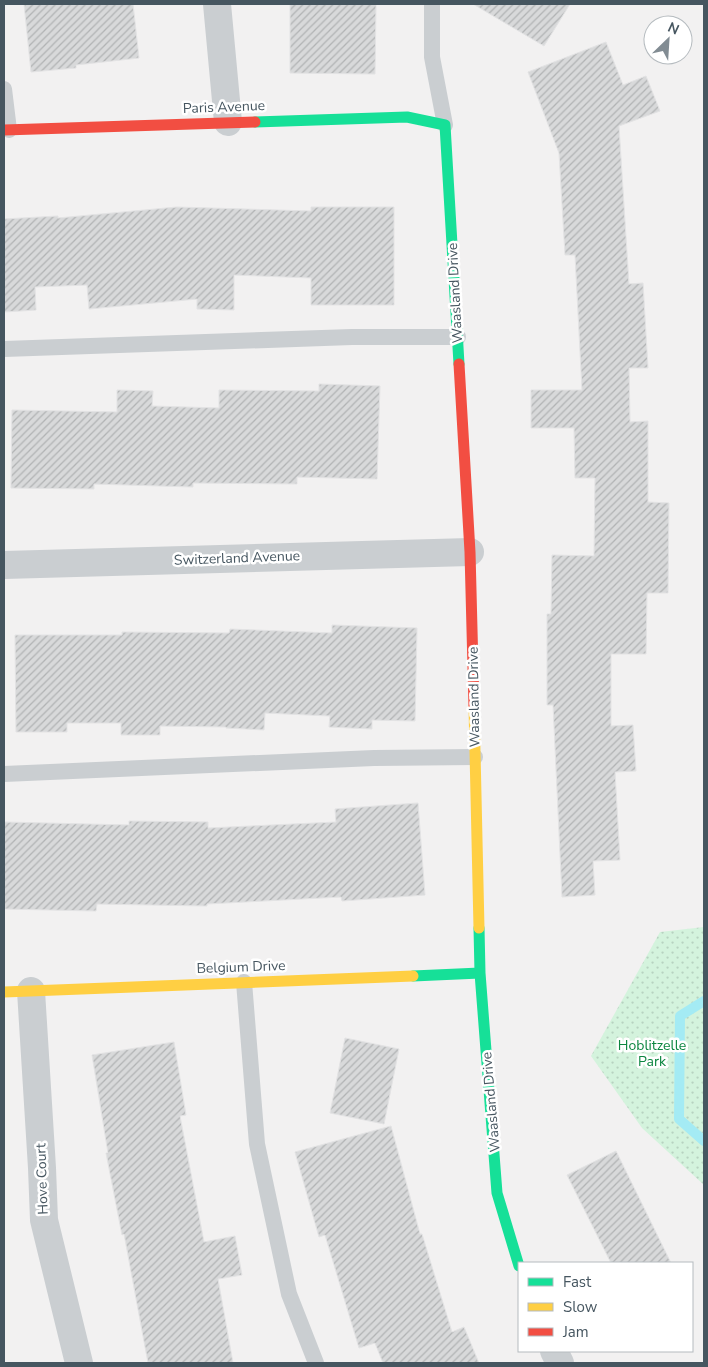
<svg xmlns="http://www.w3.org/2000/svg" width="708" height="1367" font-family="'Nunito Sans',sans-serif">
<defs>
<pattern id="park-dots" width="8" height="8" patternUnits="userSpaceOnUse" patternTransform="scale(1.25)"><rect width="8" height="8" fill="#d4f3dd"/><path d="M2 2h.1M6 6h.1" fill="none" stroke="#b7d2c0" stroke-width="1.8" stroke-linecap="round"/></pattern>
<pattern id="building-hatch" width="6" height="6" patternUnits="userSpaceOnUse" patternTransform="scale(1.25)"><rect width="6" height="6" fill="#d8d9da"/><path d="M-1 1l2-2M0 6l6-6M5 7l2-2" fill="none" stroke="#b1b3b4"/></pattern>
</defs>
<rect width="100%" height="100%" fill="#f2f1f1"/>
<path fill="url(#park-dots)" d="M 704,927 L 704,1185 L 642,1128 L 591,1056 L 660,932 Z"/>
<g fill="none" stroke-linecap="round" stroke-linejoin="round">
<path stroke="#a4ebf4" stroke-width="10" d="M 704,1001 L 680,1016 L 679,1119 L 704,1141"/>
</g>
<path fill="url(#building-hatch)" stroke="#e3e3e4" d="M 24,4 L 133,4 L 139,58 L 76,65 L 76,68 L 31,72 Z
M 290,4 L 376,4 L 375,74 L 290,73 Z
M 473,4 L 570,4 L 544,46 Z
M 606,42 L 623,85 L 646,76 L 660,111 L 619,126 L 629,284 L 643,283 L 648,368 L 629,368 L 630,422 L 648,421 L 648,502 L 669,503 L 668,593 L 647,593 L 646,654 L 611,654 L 611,726 L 633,725 L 636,771 L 615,772 L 620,860 L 593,861 L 595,895 L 562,897 L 553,705 L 547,705 L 547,614 L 551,614 L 552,555 L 594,556 L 595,478 L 575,478 L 574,428 L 531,428 L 531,390 L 582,390 L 575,255 L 565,255 L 559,153 L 528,72 Z
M 177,207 L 311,211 L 311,207 L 394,207 L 394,305 L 311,305 L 311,278 L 234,275 L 234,310 L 197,309 L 197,299 L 89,309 L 87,285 L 35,287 L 36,310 L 4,312 L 4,219 L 58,216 L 58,218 Z
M 319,384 L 380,386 L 377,479 L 297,477 L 297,484 L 193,483 L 193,487 L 94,484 L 94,489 L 11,488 L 12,410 L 117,412 L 117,390 L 153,391 L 152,406 L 219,408 L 219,390 L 319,391 Z
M 332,625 L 417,628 L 415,721 L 372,720 L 372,729 L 329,727 L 330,716 L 265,713 L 264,730 L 226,728 L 226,727 L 160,726 L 160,735 L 121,735 L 121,723 L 67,723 L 67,732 L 16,732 L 15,635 L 122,635 L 122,632 L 229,633 L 230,629 L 332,633 Z
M 418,803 L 425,895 L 342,901 L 341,897 L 207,904 L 207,906 L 97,904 L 96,911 L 4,909 L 4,822 L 129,825 L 129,821 L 208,822 L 208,828 L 336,822 L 335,809 Z
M 345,1038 L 399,1049 L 384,1124 L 330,1113 Z
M 174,1042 L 186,1115 L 180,1116 L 204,1242 L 235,1236 L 242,1275 L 218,1279 L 233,1363 L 148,1363 L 124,1234 L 122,1235 L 106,1153 L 108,1153 L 92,1055 Z
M 391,1126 L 420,1234 L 422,1234 L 452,1332 L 464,1327 L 479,1363 L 383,1363 L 375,1343 L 359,1348 L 325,1235 L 319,1237 L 295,1152 Z
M 616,1151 L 671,1263 L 611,1263 L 567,1175 Z"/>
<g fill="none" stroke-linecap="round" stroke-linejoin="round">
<path stroke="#caced1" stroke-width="16" d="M 432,4 L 432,57 L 445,125
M 4,89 L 9,130
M 4,349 L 352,337 L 458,337
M 4,774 L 374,758 L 475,757
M 244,982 L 257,1144 L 289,1294 L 316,1363"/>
<path stroke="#caced1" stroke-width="28" d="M 217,4 L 228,122
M 4,565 L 470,552
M 31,991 L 42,1168 L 44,1220 L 79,1363
M 554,1351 L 560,1363"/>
<path stroke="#16e098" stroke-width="11" d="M 255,122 L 407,117 L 445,125 L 459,364
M 479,928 L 480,973 L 497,1193 L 519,1266
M 413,976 L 480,973"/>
<path stroke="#ffcf43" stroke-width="11" d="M 474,707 L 479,928
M 4,992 L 413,976"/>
<path stroke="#f24e42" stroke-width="11" d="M 4,130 L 255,122
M 459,364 L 470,552 L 474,707"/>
</g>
<g text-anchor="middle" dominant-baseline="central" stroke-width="5" stroke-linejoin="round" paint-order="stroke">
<g font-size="14" fill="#465660" stroke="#fff">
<text transform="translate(224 107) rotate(-2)">Paris Avenue</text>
<text transform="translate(455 293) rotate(-93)">Waasland Drive</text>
<text transform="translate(237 558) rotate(-2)">Switzerland Avenue</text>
<text transform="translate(474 697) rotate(-91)">Waasland Drive</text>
<text transform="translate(241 967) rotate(-2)">Belgium Drive</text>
<text transform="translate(491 1102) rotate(-95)">Waasland Drive</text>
<text transform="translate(42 1179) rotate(-92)">Hove Court</text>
</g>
<g font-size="14" fill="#0c8640" stroke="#fff">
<text x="652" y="1045">Hoblitzelle<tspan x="652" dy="16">Park</tspan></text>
</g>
</g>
<rect width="708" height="1367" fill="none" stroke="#465660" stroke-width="10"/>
<rect x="518" y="1262" width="175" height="90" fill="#ffffff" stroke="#b5bbbf"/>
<rect x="528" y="1278" width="25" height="8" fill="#16e098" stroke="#b5bbbf"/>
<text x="563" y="1287" font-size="15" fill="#465660">Fast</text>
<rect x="528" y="1303" width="25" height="8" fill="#ffcf43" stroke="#b5bbbf"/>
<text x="563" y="1312" font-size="15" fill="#465660">Slow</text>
<rect x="528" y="1328" width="25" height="8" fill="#f24e42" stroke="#b5bbbf"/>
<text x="563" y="1337" font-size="15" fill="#465660">Jam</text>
<g transform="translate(668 40) rotate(25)"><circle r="24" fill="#ffffff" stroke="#b5bbbf"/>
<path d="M0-4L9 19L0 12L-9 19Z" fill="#828c93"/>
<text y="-8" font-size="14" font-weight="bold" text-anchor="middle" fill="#465660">N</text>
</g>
</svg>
